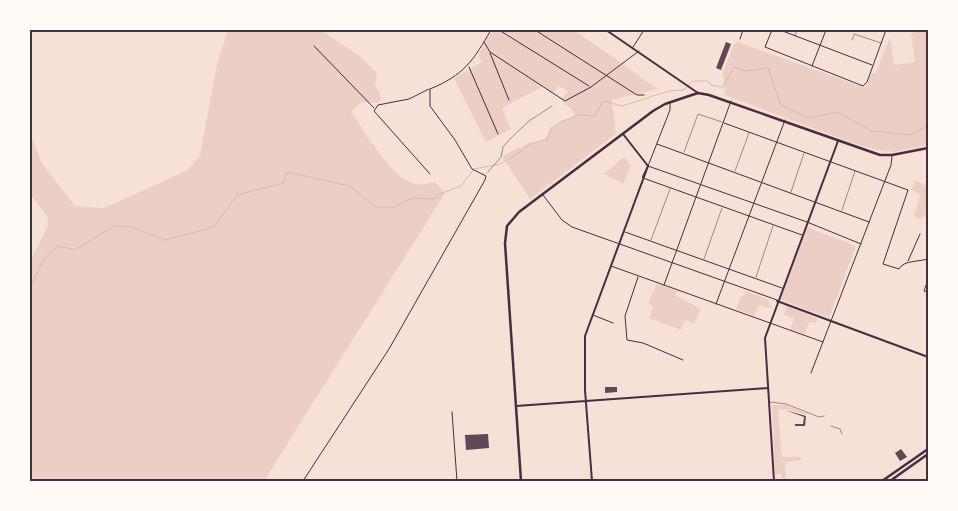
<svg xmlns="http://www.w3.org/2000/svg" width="958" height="511" font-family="'PT Sans Narrow',sans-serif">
<rect width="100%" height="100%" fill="#f7e1d7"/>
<path fill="#ebcfc5" d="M 228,30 L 320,30 L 362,58 L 377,73 L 375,86 L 379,91 L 381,100 L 377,103 L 361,102 L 351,112 C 365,132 389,175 412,183 C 419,186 427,183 435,182 L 445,193 L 264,481 L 31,481 L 30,262 L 48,225 L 47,216 L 30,194 L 30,133 L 41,162 L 75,206 L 104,208 L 188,170 L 200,155 L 217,64 Z
M 493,30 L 574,30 L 658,89 L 612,100 L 616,134 L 530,199 L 502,156 L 529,143 L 545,140 L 551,127 L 574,116 L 573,111 L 561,100 L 568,91 L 559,86 L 552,94 L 544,86 L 502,108 L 511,129 L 486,142 L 454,78 L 482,62 L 478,55 Z
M 928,30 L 928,145 L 894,152 L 878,150 L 849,142 L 725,95 L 723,72 L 734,44 L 739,42 L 865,88 L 872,73 L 876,73 L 890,37 L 894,65 L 915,62 L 911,33 Z
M 624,157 L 631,166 L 623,184 L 604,174 Z
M 915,180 L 928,187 L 926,190 L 928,213 L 920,220 L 914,216 L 920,195 L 912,189 Z
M 807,227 L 856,246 L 829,318 L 779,299 Z
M 657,284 L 677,291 L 675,295 L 701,309 L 694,324 L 685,320 L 681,330 L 649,318 L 653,306 L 648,303 Z
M 746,291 L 767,299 L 772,308 L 759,305 L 754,316 L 736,309 L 741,296 L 744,296 Z
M 787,305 L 818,319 L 816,323 L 809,322 L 805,334 L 790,329 L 794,318 L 784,315 Z
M 772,405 L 785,405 L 806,413 L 806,415 L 787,409 L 778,410 L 782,457 L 801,457 L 801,460 L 785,462 L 786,481 L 782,481 L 782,474 L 775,474 Z"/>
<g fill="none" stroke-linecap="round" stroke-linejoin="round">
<path stroke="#dcb8b0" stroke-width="1" d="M 30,288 L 43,260 L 58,246 L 75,250 L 114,226 L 131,227 L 165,240 L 214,227 L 237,195 L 284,183 L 286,172 L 350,186 L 375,207 L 394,207 L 412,198 L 434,199 L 437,195 L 461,186 L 474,169 L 500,164 L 522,151 L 530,144 L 548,139 L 550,131 L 560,122 L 579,115 L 595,116 L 603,101 L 622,106 L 669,91 L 684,90 L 692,81 L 708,81 L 711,85 L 723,87 L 734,67 L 746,71 L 768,68 L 781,105 L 809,118 L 837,112 L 872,131 L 909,135 L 928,126"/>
</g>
<path fill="#644757" d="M 726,42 L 731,44 L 721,70 L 716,68 Z
M 605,387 L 617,387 L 617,392 L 605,393 Z
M 785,410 L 806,416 L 805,426 L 795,426 L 795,424 L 803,424 L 804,417 Z
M 488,434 L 489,448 L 466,450 L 465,435 Z
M 901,449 L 907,457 L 900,461 L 895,453 Z"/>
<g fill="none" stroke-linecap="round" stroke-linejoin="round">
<path stroke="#4a2c40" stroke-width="0.5" d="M 488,172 L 501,157 L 503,147 L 511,138 L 529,121 L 552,106"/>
<path stroke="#4a2c40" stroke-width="0.5" d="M 854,34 L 881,43
M 795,36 L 797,30
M 852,40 L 854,35
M 684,152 L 698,114 L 722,122
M 735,171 L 749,133
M 791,192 L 804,153
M 842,210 L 855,171
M 651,240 L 670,189
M 704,259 L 722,208
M 756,277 L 773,226
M 770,402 L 786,404 L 819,417 L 824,416
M 831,426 L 840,429 L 842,434"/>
<path stroke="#4a2c40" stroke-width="1" d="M 499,30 L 589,86
M 535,30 L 637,95 L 644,95
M 772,30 L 765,47 L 863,86 L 867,82 L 886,30
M 780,30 L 872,65
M 740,39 L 743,30
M 484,42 L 490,52 L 565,101 L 591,87 L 639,51
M 314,46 L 374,108
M 633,47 L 644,30
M 490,53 L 509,100
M 812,66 L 826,30
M 469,67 L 498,134
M 429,89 L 409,99 L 378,105 L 374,111 L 430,174
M 670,103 L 670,110 L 648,166 L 807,222 L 861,244
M 724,123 L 908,190 L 883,264 L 899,269 C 904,260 918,262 928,259
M 657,144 L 869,222
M 643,178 L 802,235
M 543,195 L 562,220 L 572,227 L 777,300
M 625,232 L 782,288
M 908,261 L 920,234
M 611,266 L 823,342
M 638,277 L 625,316 L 627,340 L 643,343 L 683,360
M 928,280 L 924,291 L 928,292
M 664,285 L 731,101
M 716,304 L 785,120
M 593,315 L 613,323
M 811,373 L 891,165 L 892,156
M 452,412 L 457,481
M 303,481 L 389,349 L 485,180 L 486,176 L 472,169 L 455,140 L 430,106 L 430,89 C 464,75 473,61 491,30"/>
<path stroke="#4a2c40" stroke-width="2" d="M 623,134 L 648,166
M 643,177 L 648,166
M 777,301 L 928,357
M 516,406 L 768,388
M 592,481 L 585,390 L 585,336 L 648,166
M 774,481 L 765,338 L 838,141"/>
<path stroke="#4a2c40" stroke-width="2" d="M 606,30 L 698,93"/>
<path stroke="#4a2c40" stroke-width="2.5" d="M 521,481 L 505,243 L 507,226 L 519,212 L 653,111 L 665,104 L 698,93 L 709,95 L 880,155 L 892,155 L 928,148
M 882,481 L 928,449
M 890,481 L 928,454"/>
</g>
<rect width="958" height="511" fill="none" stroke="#fffaf5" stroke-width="62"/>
<rect x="31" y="31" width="896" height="449" fill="none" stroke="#4a2c40" stroke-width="2"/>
</svg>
